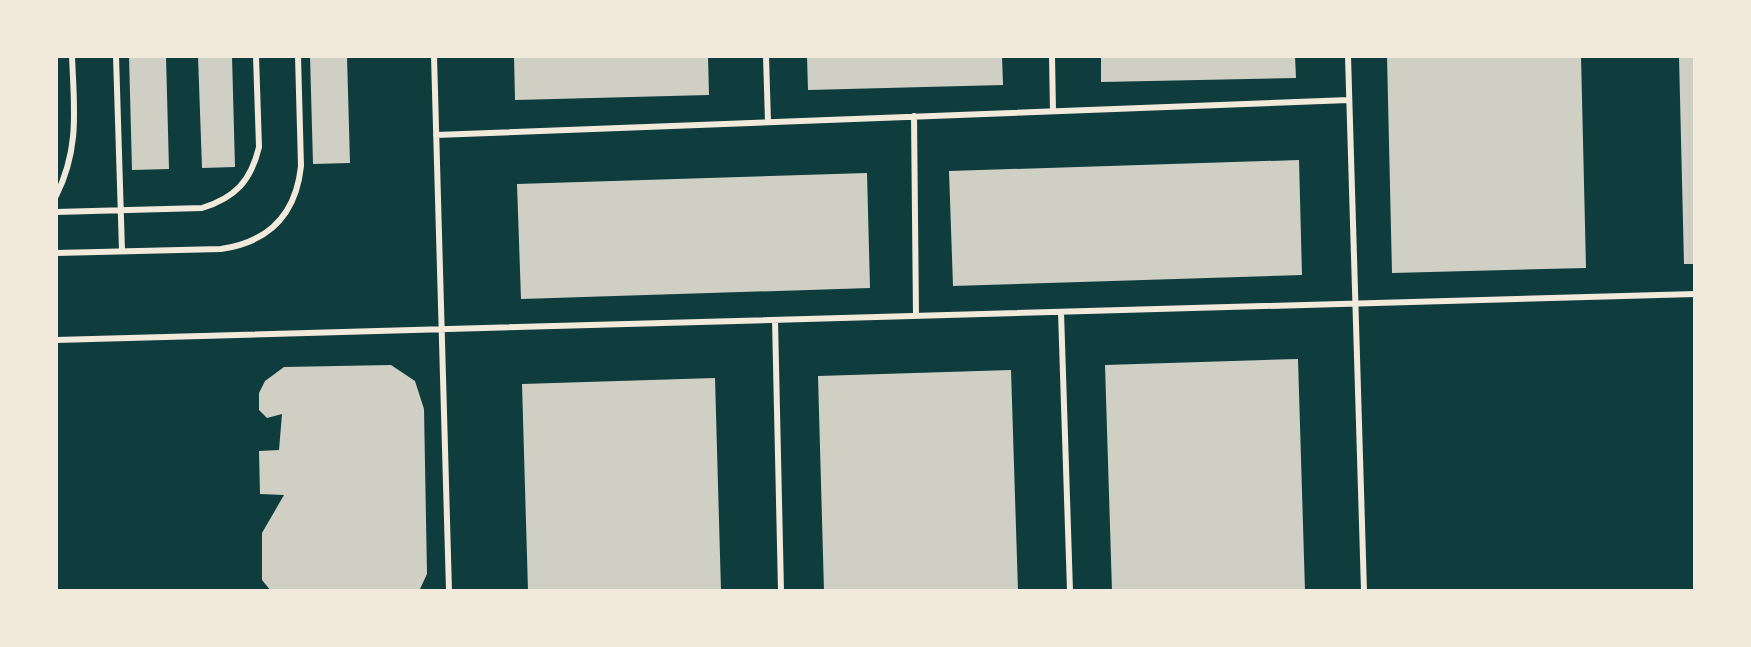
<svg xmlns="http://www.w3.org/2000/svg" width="1751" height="647" font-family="'Source Serif 4',serif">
<rect width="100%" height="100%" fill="#0f3d3e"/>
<path fill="#cfcfc3" d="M 129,56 L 166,56 L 169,169 L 132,170 Z
M 198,56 L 232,56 L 235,167 L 202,168 Z
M 310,56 L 347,56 L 350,163 L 313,164 Z
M 514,56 L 708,56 L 709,95 L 515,100 Z
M 807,56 L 1002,56 L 1003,85 L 808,90 Z
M 1101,56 L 1295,56 L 1296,78 L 1101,82 Z
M 1387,56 L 1581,56 L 1586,268 L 1392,273 Z
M 1679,56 L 1695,56 L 1695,264 L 1684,264 Z
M 1299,160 L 1302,275 L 953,286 L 949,171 Z
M 867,173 L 870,288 L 521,299 L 517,184 Z
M 1298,359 L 1305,591 L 1112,591 L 1105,365 Z
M 391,365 L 415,381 L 424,409 L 427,574 L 420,589 L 415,591 L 271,591 L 262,580 L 262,533 L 284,495 L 260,494 L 259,451 L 279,450 L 282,414 L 267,418 L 259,410 L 259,393 L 265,381 L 284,367 Z
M 1011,370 L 1018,591 L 824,591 L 818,376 Z
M 715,378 L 721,591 L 528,591 L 522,384 Z"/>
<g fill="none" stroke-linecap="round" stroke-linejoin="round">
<path stroke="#f1e9da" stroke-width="6" d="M 116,56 L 122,251
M 434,56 L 449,591
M 766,56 L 768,122
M 1052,56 L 1053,111
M 1348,56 L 1364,591
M 914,116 L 916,316
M 436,135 L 1349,100
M 56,196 C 80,148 74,108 72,56
M 56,212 L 202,208 C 235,198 251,181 259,147 L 256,56
M 56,253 L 221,249 C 269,242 296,214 301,166 L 298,56
M 1061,312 L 1070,591
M 775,320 L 781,591
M 56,340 L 1695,294"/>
</g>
<rect width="1751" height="647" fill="none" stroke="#f1e9da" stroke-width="116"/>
</svg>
